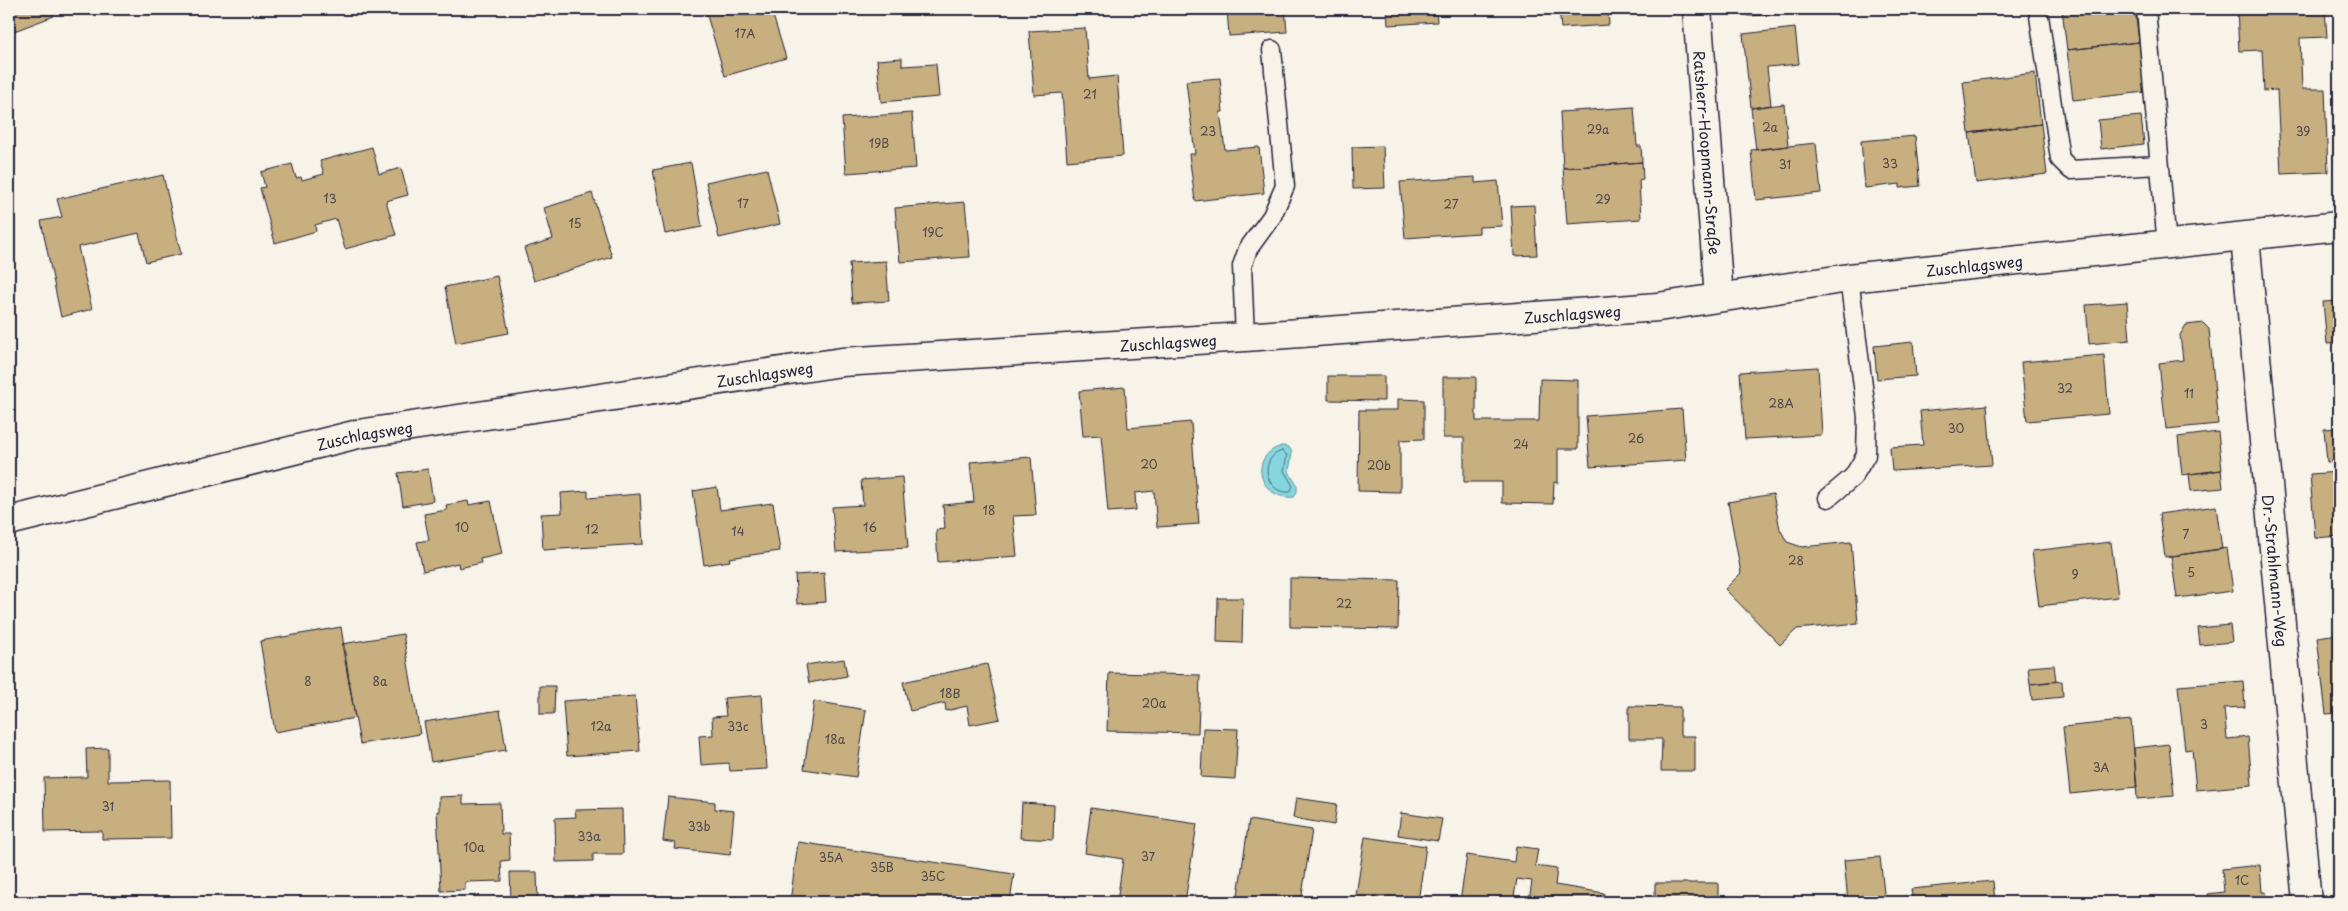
<svg xmlns="http://www.w3.org/2000/svg" width="2348" height="911" font-family="'Playpen Sans',sans-serif">
<rect width="100%" height="100%" fill="#f7f3e8"/>
<filter id="ink" filterUnits="userSpaceOnUse"><feTurbulence type="fractalNoise" baseFrequency=".02" numOctaves="2"/><feDisplacementMap in="SourceGraphic" scale="10" xChannelSelector="R" yChannelSelector="G"/><feConvolveMatrix kernelMatrix="1 2 1 2 8 2 1 2 1" color-interpolation-filters="sRGB"/></filter>
<g filter="url(#ink)">
<path fill="#86d6e0" stroke="#5e8e9e" d="M 1282,446 L 1289,447 L 1292,453 L 1289,471 C 1293,482 1302,485 1294,497 C 1260,501 1246,456 1282,446 Z"/>
<g fill="none" stroke-linecap="round" stroke-linejoin="round">
<path stroke="#4a6a7d" stroke-width="1" d="M 1282,451 L 1287,455 L 1284,471 L 1293,486 L 1290,492 C 1266,495 1257,458 1282,451 Z"/>
</g>
<path fill="#c8af7f" stroke="#22223b" d="M 9,9 L 51,9 L 54,16 L 9,33 Z
M 705,9 L 771,9 L 786,58 L 725,76 Z
M 904,9 L 970,9 L 904,14 Z
M 1227,9 L 1285,9 L 1287,32 L 1229,36 Z
M 1387,9 L 1436,9 L 1437,22 L 1388,25 Z
M 1559,9 L 1622,9 L 1608,10 L 1609,25 L 1561,28 Z
M 1739,9 L 1806,9 L 1806,12 L 1748,16 Z
M 2062,9 L 2135,9 L 2139,42 L 2067,50 Z
M 2212,9 L 2325,9 L 2327,37 L 2300,38 L 2302,89 L 2325,89 L 2328,172 L 2281,174 L 2277,90 L 2264,91 L 2262,50 L 2239,51 L 2237,9 Z
M 1085,28 L 1089,79 L 1117,76 L 1123,156 L 1067,161 L 1062,93 L 1034,95 L 1029,31 Z
M 1795,28 L 1799,64 L 1767,67 L 1771,105 L 1751,108 L 1743,34 Z
M 2139,42 L 2145,92 L 2073,100 L 2067,50 Z
M 902,58 L 902,66 L 936,64 L 939,97 L 881,102 L 877,60 Z
M 2035,73 L 2041,124 L 1969,133 L 1963,82 Z
M 1220,78 L 1223,112 L 1220,112 L 1225,150 L 1259,147 L 1264,193 L 1195,201 L 1189,154 L 1195,154 L 1186,81 Z
M 1784,104 L 1788,146 L 1756,150 L 1751,108 Z
M 1634,107 L 1637,146 L 1641,146 L 1642,162 L 1563,168 L 1560,112 Z
M 912,113 L 916,168 L 846,173 L 842,118 Z
M 2141,116 L 2144,144 L 2101,149 L 2098,120 Z
M 2041,124 L 2047,174 L 1976,183 L 1969,133 Z
M 1915,136 L 1920,186 L 1900,188 L 1900,184 L 1865,188 L 1861,141 Z
M 1816,143 L 1821,193 L 1756,200 L 1751,150 Z
M 1383,146 L 1385,188 L 1353,189 L 1352,147 Z
M 372,147 L 379,174 L 401,168 L 408,195 L 386,201 L 396,235 L 345,249 L 336,219 L 315,225 L 316,231 L 275,243 L 260,188 L 265,187 L 261,172 L 292,164 L 296,178 L 301,177 L 302,180 L 324,174 L 320,161 Z
M 1642,162 L 1643,179 L 1639,180 L 1641,219 L 1567,224 L 1563,168 Z
M 691,163 L 702,227 L 665,234 L 653,170 Z
M 767,169 L 780,224 L 719,238 L 706,182 Z
M 163,175 L 181,254 L 146,262 L 139,233 L 78,247 L 92,309 L 61,317 L 41,221 L 62,217 L 57,199 Z
M 1475,177 L 1475,183 L 1498,181 L 1502,226 L 1479,227 L 1479,233 L 1405,238 L 1400,182 Z
M 592,193 L 612,257 L 534,281 L 524,248 L 553,239 L 544,208 Z
M 965,202 L 970,257 L 900,262 L 895,208 Z
M 1534,205 L 1537,255 L 1514,256 L 1511,206 Z
M 886,261 L 889,301 L 852,303 L 849,263 Z
M 497,276 L 509,333 L 456,343 L 445,287 Z
M 2336,284 L 2339,284 L 2339,365 L 2337,343 L 2327,344 L 2323,302 L 2338,301 Z
M 2127,302 L 2130,340 L 2089,344 L 2086,305 Z
M 2203,323 L 2209,329 L 2218,424 L 2166,429 L 2159,363 L 2183,360 L 2180,335 L 2186,325 Z
M 1913,342 L 1916,376 L 1877,379 L 1874,346 Z
M 2104,355 L 2109,414 L 2027,421 L 2021,362 Z
M 1818,367 L 1822,435 L 1745,439 L 1740,372 Z
M 1328,376 L 1384,376 L 1384,401 L 1328,400 Z
M 1443,377 L 1476,377 L 1476,421 L 1539,421 L 1540,379 L 1578,380 L 1578,449 L 1558,449 L 1558,483 L 1554,482 L 1553,504 L 1502,503 L 1502,482 L 1464,482 L 1464,438 L 1443,438 Z
M 1125,387 L 1128,428 L 1191,422 L 1199,524 L 1157,527 L 1154,491 L 1135,493 L 1136,510 L 1108,512 L 1101,435 L 1083,436 L 1079,391 Z
M 1398,399 L 1424,400 L 1424,439 L 1400,440 L 1400,492 L 1358,491 L 1359,410 L 1398,410 Z
M 1987,405 L 1992,465 L 1892,471 L 1890,447 L 1923,445 L 1920,411 Z
M 1682,409 L 1686,460 L 1590,467 L 1586,416 Z
M 2339,428 L 2339,461 L 2327,462 L 2324,429 Z
M 2218,432 L 2222,470 L 2182,475 L 2178,437 Z
M 1031,457 L 1036,515 L 1013,516 L 1017,556 L 938,562 L 936,530 L 945,529 L 943,505 L 974,502 L 970,462 Z
M 428,469 L 433,501 L 403,506 L 398,473 Z
M 2221,470 L 2223,488 L 2191,491 L 2189,474 Z
M 2339,472 L 2339,536 L 2315,538 L 2310,474 Z
M 902,477 L 908,548 L 836,552 L 832,507 L 863,505 L 861,480 Z
M 717,487 L 720,510 L 773,503 L 780,551 L 729,558 L 730,561 L 704,565 L 693,491 Z
M 588,491 L 588,498 L 640,494 L 643,544 L 543,550 L 541,514 L 562,513 L 561,493 Z
M 1773,494 L 1780,529 L 1787,542 L 1802,547 L 1851,542 L 1858,623 L 1797,629 L 1780,645 L 1725,589 L 1741,573 L 1728,502 Z
M 468,501 L 469,505 L 491,501 L 502,554 L 480,559 L 481,563 L 459,568 L 458,563 L 423,571 L 417,542 L 429,540 L 424,514 L 447,510 L 446,505 Z
M 2216,506 L 2222,549 L 2165,557 L 2159,514 Z
M 2111,542 L 2118,597 L 2039,606 L 2032,551 Z
M 2227,548 L 2233,591 L 2177,598 L 2171,556 Z
M 824,573 L 826,602 L 797,604 L 795,575 Z
M 1290,578 L 1399,580 L 1398,629 L 1290,627 Z
M 1218,598 L 1243,598 L 1242,643 L 1217,642 Z
M 2230,625 L 2232,642 L 2200,645 L 2198,628 Z
M 341,627 L 355,718 L 275,732 L 260,641 Z
M 403,634 L 420,734 L 360,744 L 342,644 Z
M 2339,634 L 2339,713 L 2326,714 L 2317,637 Z
M 844,659 L 847,676 L 809,683 L 806,665 Z
M 987,664 L 1000,719 L 970,725 L 967,706 L 946,711 L 945,703 L 910,711 L 903,682 Z
M 2054,665 L 2056,681 L 2030,684 L 2028,667 Z
M 1109,673 L 1200,675 L 1198,733 L 1107,731 Z
M 2062,681 L 2063,697 L 2032,700 L 2030,684 Z
M 2243,681 L 2245,707 L 2224,708 L 2227,739 L 2248,737 L 2252,785 L 2196,790 L 2192,749 L 2185,750 L 2178,686 Z
M 540,686 L 555,686 L 554,714 L 540,714 Z
M 762,695 L 767,769 L 730,771 L 729,763 L 701,765 L 699,736 L 713,735 L 712,717 L 726,716 L 724,698 Z
M 635,696 L 640,751 L 567,756 L 563,701 Z
M 814,701 L 866,710 L 856,777 L 804,769 Z
M 1629,706 L 1680,707 L 1680,736 L 1695,736 L 1695,771 L 1661,771 L 1662,739 L 1629,739 Z
M 500,710 L 506,750 L 431,762 L 424,722 Z
M 2131,720 L 2137,787 L 2070,794 L 2063,727 Z
M 1203,728 L 1238,729 L 1235,779 L 1201,777 Z
M 2169,744 L 2174,796 L 2137,799 L 2134,748 Z
M 108,748 L 108,781 L 170,780 L 171,838 L 102,839 L 102,831 L 45,832 L 44,778 L 87,777 L 86,749 Z
M 2339,791 L 2339,840 L 2335,792 Z
M 463,796 L 463,804 L 500,803 L 501,834 L 509,834 L 510,860 L 501,861 L 502,881 L 465,882 L 465,890 L 441,891 L 437,811 L 439,812 L 439,797 Z
M 668,797 L 715,802 L 715,809 L 734,811 L 730,855 L 675,849 L 676,843 L 663,841 Z
M 1296,798 L 1337,804 L 1334,825 L 1293,818 Z
M 1022,803 L 1054,805 L 1053,840 L 1020,838 Z
M 1091,808 L 1197,824 L 1185,902 L 1117,902 L 1123,859 L 1085,853 Z
M 622,809 L 623,854 L 593,854 L 593,861 L 556,862 L 555,818 L 576,817 L 575,810 Z
M 1401,813 L 1442,819 L 1438,841 L 1398,835 Z
M 1249,820 L 1312,830 L 1301,902 L 1237,902 Z
M 1365,837 L 1426,846 L 1418,902 L 1355,902 Z
M 798,842 L 1014,874 L 1010,902 L 790,902 Z
M 1516,846 L 1538,849 L 1535,866 L 1557,869 L 1555,885 L 1604,893 L 1603,902 L 1529,901 L 1532,881 L 1517,879 L 1513,902 L 1460,902 L 1467,855 L 1514,862 Z
M 1880,857 L 1885,902 L 1848,902 L 1844,860 Z
M 2260,865 L 2262,892 L 2266,892 L 2267,902 L 2209,902 L 2208,894 L 2224,892 L 2222,869 Z
M 510,872 L 537,872 L 538,902 L 511,902 Z
M 1993,881 L 1995,902 L 1913,902 L 1911,889 Z
M 1655,883 L 1718,883 L 1718,902 L 1655,902 Z"/>
<g fill="none" stroke-linecap="round" stroke-linejoin="round">
<g stroke="#22223b" stroke-width="21">
<path id="service" d="M 2038,9 L 2060,159 L 2071,170 L 2159,165
M 2146,9 L 2167,246
M 1245,337 L 1242,266 L 1248,249 L 1272,216 L 1285,186 L 1272,50
M 1828,498 L 1853,477 L 1866,455 L 1867,417 L 1849,278"/>
</g>
<g stroke="#22223b" stroke-width="31">
<g id="minor">
<path id="s1" d="M 1697,9 L 1719,297"/>
<path id="s2" d="M 2245,238 L 2307,902"/>
<path id="s3" d="M 9,521 L 358,434 L 842,362 L 1245,337 L 1658,307 L 1849,278 L 2339,226"/>
</g>
</g>
<use href="#service" stroke="#f7f3e8" stroke-width="18"/>
<use href="#minor" stroke="#f7f3e8" stroke-width="28"/>
</g>
</g>
<g text-anchor="middle" dominant-baseline="central" stroke-width="4" stroke-linejoin="round" paint-order="stroke">
<g font-size="12" fill="#4c454c">
<text x="745" y="33">17A</text>
<text x="1090" y="94">21</text>
<text x="1770" y="127">2a</text>
<text x="1598" y="129">29a</text>
<text x="1208" y="131">23</text>
<text x="2303" y="131">39</text>
<text x="879" y="143">19B</text>
<text x="1890" y="163">33</text>
<text x="1785" y="164">31</text>
<text x="330" y="198">13</text>
<text x="1603" y="199">29</text>
<text x="743" y="203">17</text>
<text x="1451" y="204">27</text>
<text x="575" y="223">15</text>
<text x="933" y="232">19C</text>
<text x="2065" y="388">32</text>
<text x="2189" y="393">11</text>
<text x="1781" y="403">28A</text>
<text x="1956" y="428">30</text>
<text x="1636" y="438">26</text>
<text x="1521" y="444">24</text>
<text x="1149" y="464">20</text>
<text x="1379" y="465">20b</text>
<text x="989" y="510">18</text>
<text x="462" y="527">10</text>
<text x="870" y="527">16</text>
<text x="592" y="529">12</text>
<text x="738" y="531">14</text>
<text x="2186" y="534">7</text>
<text x="1796" y="560">28</text>
<text x="2191" y="572">5</text>
<text x="2075" y="574">9</text>
<text x="1344" y="603">22</text>
<text x="308" y="681">8</text>
<text x="380" y="681">8a</text>
<text x="950" y="693">18B</text>
<text x="1154" y="703">20a</text>
<text x="2204" y="724">3</text>
<text x="601" y="726">12a</text>
<text x="738" y="726">33c</text>
<text x="835" y="739">18a</text>
<text x="2101" y="767">3A</text>
<text x="108" y="806">31</text>
<text x="699" y="826">33b</text>
<text x="589" y="836">33a</text>
<text x="474" y="847">10a</text>
<text x="1148" y="856">37</text>
<text x="831" y="857">35A</text>
<text x="882" y="867">35B</text>
<text x="933" y="876">35C</text>
<text x="2242" y="880">1C</text>
</g>
<g font-size="15" fill="#22223b" stroke="#f7f3e8">
<text stroke="none"><textPath href="#s1" startOffset="144">Ratsherr-Hoopmann-Straße</textPath></text>
<text stroke="none"><textPath href="#s3" startOffset="1986">Zuschlagsweg</textPath></text>
<text stroke="none"><textPath href="#s3" startOffset="1581">Zuschlagsweg</textPath></text>
<text stroke="none"><textPath href="#s3" startOffset="1176">Zuschlagsweg</textPath></text>
<text stroke="none"><textPath href="#s3" startOffset="771">Zuschlagsweg</textPath></text>
<text stroke="none"><textPath href="#s3" startOffset="366">Zuschlagsweg</textPath></text>
<text stroke="none"><textPath href="#s2" startOffset="334">Dr.-Strahlmann-Weg</textPath></text>
</g>
</g>
<rect width="2348" height="911" fill="none" stroke="#f7f3e8" stroke-width="30"/>
<rect x="15" y="15" width="2318" height="881" fill="none" stroke="#22223b" stroke-width="2" filter="url(#ink)"/>
</svg>
